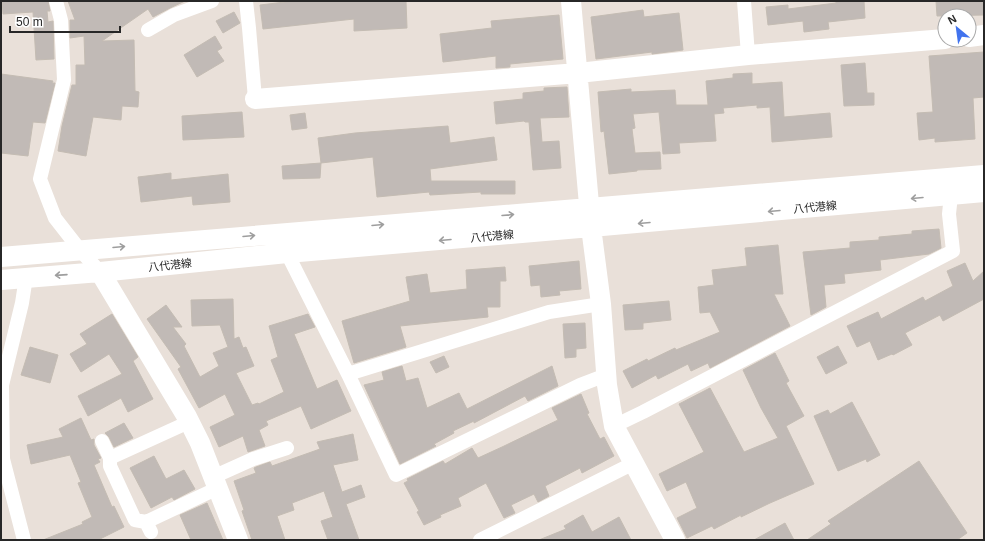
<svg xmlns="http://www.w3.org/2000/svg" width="985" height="541" font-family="Arial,'Noto Sans JP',sans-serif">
<rect width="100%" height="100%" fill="#e9e0d9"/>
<path fill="#c1bab6" stroke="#c4bcb3" d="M 2,1 L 48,1 L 50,11 L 47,11 L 48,22 L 53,21 L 54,59 L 36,60 L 33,12 L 3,14 Z
M 68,1 L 185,1 L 170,8 L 153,17 L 148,9 L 102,41 L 134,40 L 135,91 L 139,92 L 138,107 L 122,106 L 121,120 L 93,117 L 86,156 L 58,151 L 62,126 L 72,85 L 76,85 L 76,65 L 85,65 L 84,36 L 70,38 L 70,20 L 75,20 Z
M 293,1 L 406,1 L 407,28 L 354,31 L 354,19 L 263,29 L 260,5 Z
M 836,1 L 864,1 L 865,18 L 828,22 L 829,29 L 804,32 L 803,21 L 768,25 L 766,7 L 788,5 L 788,9 L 836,3 Z
M 936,1 L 984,1 L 984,15 L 937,16 Z
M 643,10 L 644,17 L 679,13 L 683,50 L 652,54 L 652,52 L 596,59 L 591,17 Z
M 234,12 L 240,23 L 223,33 L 216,21 Z
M 559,15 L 563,59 L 510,64 L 510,67 L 496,68 L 496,56 L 443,62 L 440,34 L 492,28 L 491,21 Z
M 215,36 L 222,48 L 217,51 L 224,61 L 197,77 L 184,55 Z
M 984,52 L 984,97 L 973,98 L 975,139 L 935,142 L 935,138 L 919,140 L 917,113 L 933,112 L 929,56 Z
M 865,63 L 867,93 L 874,93 L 874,105 L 844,106 L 841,65 Z
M 752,73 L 752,84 L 782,82 L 784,117 L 830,113 L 832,137 L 772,142 L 770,107 L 757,108 L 757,105 L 723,108 L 724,113 L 714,114 L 716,141 L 679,143 L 680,153 L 663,154 L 659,112 L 633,114 L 635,128 L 632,129 L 635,153 L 660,152 L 661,169 L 637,170 L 637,171 L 609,174 L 604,131 L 601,132 L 598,92 L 631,89 L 631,92 L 675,90 L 676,105 L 708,105 L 706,81 L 733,78 L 733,74 Z
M 1,74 L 53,81 L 52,83 L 55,83 L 45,123 L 33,122 L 28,156 L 1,153 Z
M 567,87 L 569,117 L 540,118 L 542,142 L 559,141 L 561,168 L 533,170 L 529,122 L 525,122 L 524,121 L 496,124 L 494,102 L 523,99 L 523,93 L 544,91 L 544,88 Z
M 242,112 L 244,137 L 183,140 L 182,116 Z
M 305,113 L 307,128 L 292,130 L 290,115 Z
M 448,126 L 450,143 L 494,137 L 497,160 L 430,169 L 431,181 L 515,181 L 515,194 L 481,194 L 481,192 L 430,195 L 429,192 L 377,197 L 373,157 L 321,163 L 318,138 L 355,133 Z
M 321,163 L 320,178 L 283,179 L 282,166 Z
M 171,173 L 171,180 L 228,174 L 230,202 L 193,205 L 192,196 L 141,202 L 138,177 Z
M 939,229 L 941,248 L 929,254 L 880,260 L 881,270 L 844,274 L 845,283 L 824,285 L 826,307 L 811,315 L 803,252 L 850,248 L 850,242 L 879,240 L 879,237 L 912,234 L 912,231 Z
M 778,245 L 783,294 L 774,294 L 790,326 L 710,368 L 708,363 L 691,371 L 688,364 L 658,379 L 656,375 L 632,388 L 623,371 L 647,359 L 648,361 L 675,348 L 676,350 L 720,332 L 710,312 L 700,313 L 698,287 L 714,285 L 712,270 L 747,266 L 745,248 Z
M 579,261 L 581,289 L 559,291 L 560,295 L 541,297 L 540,285 L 531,286 L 529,266 Z
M 965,263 L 973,281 L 984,271 L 984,299 L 943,321 L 940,315 L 905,333 L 912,345 L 893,355 L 892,354 L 878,360 L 870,341 L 857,347 L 847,326 L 878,312 L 881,319 L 923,297 L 925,301 L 953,286 L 947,271 Z
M 505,267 L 506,281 L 500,281 L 500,307 L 487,307 L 488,317 L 400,326 L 406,347 L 354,363 L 342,321 L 410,301 L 406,277 L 427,274 L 430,293 L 467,289 L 466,270 Z
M 233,299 L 234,339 L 239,337 L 243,348 L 246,347 L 254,366 L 236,373 L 252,405 L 258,403 L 259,404 L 284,392 L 271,360 L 278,357 L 269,326 L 308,314 L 315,327 L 294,334 L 317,389 L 337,380 L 351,411 L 311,429 L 301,406 L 266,421 L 268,425 L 259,430 L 265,446 L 248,452 L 243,436 L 219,447 L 210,427 L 235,415 L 225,394 L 199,408 L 178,369 L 181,367 L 147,319 L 166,305 L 182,327 L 173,327 L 186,344 L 184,346 L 200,377 L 219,366 L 213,353 L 228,347 L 220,325 L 192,326 L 191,300 Z
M 669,301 L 671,320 L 643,323 L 643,329 L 625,330 L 623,305 Z
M 112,314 L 138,357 L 133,361 L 153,399 L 128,412 L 121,398 L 88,416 L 78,396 L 122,374 L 109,354 L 81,372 L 70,354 L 87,344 L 80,334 Z
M 585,323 L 586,348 L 576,349 L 576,357 L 565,358 L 563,324 Z
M 838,346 L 847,363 L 826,374 L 817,357 Z
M 30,347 L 58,355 L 50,383 L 21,375 Z
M 775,353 L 789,381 L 786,383 L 804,416 L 786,426 L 814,484 L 770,503 L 741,517 L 741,515 L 714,529 L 712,526 L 687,538 L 677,518 L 697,508 L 686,482 L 667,491 L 659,474 L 704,452 L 679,404 L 710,388 L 744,452 L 778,438 L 761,408 L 743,370 Z
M 444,356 L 449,367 L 436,373 L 430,362 Z
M 402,366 L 406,381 L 418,378 L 427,408 L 459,393 L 467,409 L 552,366 L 558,386 L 528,401 L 525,396 L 474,423 L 474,421 L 453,431 L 454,433 L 434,444 L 436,446 L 400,464 L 364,385 L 384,380 L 382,372 Z
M 581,394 L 589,413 L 587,414 L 600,439 L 604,437 L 614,456 L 582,473 L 580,468 L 545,486 L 549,496 L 538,502 L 534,494 L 511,505 L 515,513 L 504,518 L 486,483 L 458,498 L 461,506 L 440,515 L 441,517 L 424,525 L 417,512 L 419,511 L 404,483 L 408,481 L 407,479 L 443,461 L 445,464 L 472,448 L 478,458 L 502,447 L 558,420 L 552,408 Z
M 852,402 L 880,455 L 867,462 L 866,459 L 838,471 L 814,416 L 828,410 L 830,414 Z
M 81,418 L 91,440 L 94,439 L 94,445 L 101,458 L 98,459 L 100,462 L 94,465 L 112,507 L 114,506 L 124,527 L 98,540 L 43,540 L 83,524 L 82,522 L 92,517 L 78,483 L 81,482 L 70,455 L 31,464 L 27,445 L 63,437 L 59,429 Z
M 124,423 L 133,438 L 114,447 L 109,437 L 105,433 Z
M 353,434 L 358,460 L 333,465 L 342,492 L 361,485 L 365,497 L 346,504 L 359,540 L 328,540 L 321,521 L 333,517 L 324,491 L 292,503 L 294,510 L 277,516 L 285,540 L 252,540 L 242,511 L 244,510 L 234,481 L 256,473 L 254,468 L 256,467 L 270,462 L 272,466 L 320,449 L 317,442 Z
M 154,456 L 166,479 L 184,470 L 195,489 L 174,500 L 172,497 L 151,508 L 130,468 Z
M 919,461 L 967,533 L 957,540 L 807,540 L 831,524 L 828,521 Z
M 207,503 L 223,540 L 191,540 L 180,515 Z
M 583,515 L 592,532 L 619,517 L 631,540 L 539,540 L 566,529 L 564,526 Z
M 785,523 L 794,540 L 754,540 Z"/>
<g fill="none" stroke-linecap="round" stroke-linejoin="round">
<path stroke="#fff" stroke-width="14" d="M 56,1 L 61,20 L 64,80 L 40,179 L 55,218 L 80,250 L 100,272
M 246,1 L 249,28 L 255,99
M 744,1 L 748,55
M 148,30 L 174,15 L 212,1
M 287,253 L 348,374 L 396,475 L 580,385 L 606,375
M 348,374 L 549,312 L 601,304
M 614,426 L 643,412 L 953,251 L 949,214 L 951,195
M 102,441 L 110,458
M 213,477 L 253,459 L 287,448
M 146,522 L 218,488
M 151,532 L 146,522 L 135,520 L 110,466 L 110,458 L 189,422
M 24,540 L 3,459 L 2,385 L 22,303 L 26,277
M 480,540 L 634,463"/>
<path stroke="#fff" stroke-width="20" d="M 571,1 L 591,227 L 601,304 L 607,385 L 614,426 L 675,540
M 969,37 L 984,35
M 255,99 L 578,73 L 748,55 L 945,39
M 1,257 L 984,175
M 100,272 L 187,417 L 200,443 L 238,540
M 1,280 L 100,272 L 287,253 L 591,227 L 984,192"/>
</g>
<defs><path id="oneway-shaft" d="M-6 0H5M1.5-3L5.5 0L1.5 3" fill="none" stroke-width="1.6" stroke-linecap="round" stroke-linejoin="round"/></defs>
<g stroke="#9e9e9e">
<use href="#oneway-shaft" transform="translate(917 198) rotate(175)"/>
<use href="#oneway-shaft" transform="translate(774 211) rotate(175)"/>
<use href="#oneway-shaft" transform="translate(508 215) rotate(-5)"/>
<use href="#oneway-shaft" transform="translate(644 223) rotate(175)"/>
<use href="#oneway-shaft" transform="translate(378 225) rotate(-5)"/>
<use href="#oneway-shaft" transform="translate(249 236) rotate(-5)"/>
<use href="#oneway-shaft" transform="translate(445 240) rotate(175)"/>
<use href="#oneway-shaft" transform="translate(119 247) rotate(-5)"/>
<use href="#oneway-shaft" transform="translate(61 275) rotate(176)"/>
</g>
<g text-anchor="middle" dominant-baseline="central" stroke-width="3.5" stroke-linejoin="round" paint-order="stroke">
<g font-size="11" fill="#272727" stroke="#fff">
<text transform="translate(815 207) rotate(-5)">八代港線</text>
<text transform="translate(492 236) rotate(-5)">八代港線</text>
<text transform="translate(170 265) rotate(-6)">八代港線</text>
</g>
</g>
<rect width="985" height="541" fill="none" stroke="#272727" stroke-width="4"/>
<g transform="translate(957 28) rotate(331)"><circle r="19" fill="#ffffff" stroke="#a9a9a9"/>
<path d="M0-3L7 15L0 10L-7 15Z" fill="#4173ee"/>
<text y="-6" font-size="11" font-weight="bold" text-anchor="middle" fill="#272727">N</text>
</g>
<path d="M10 26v6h110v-6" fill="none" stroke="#272727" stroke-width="2"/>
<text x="16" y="26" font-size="12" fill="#272727" stroke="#ffffff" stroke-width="3" paint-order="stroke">50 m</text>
</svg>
